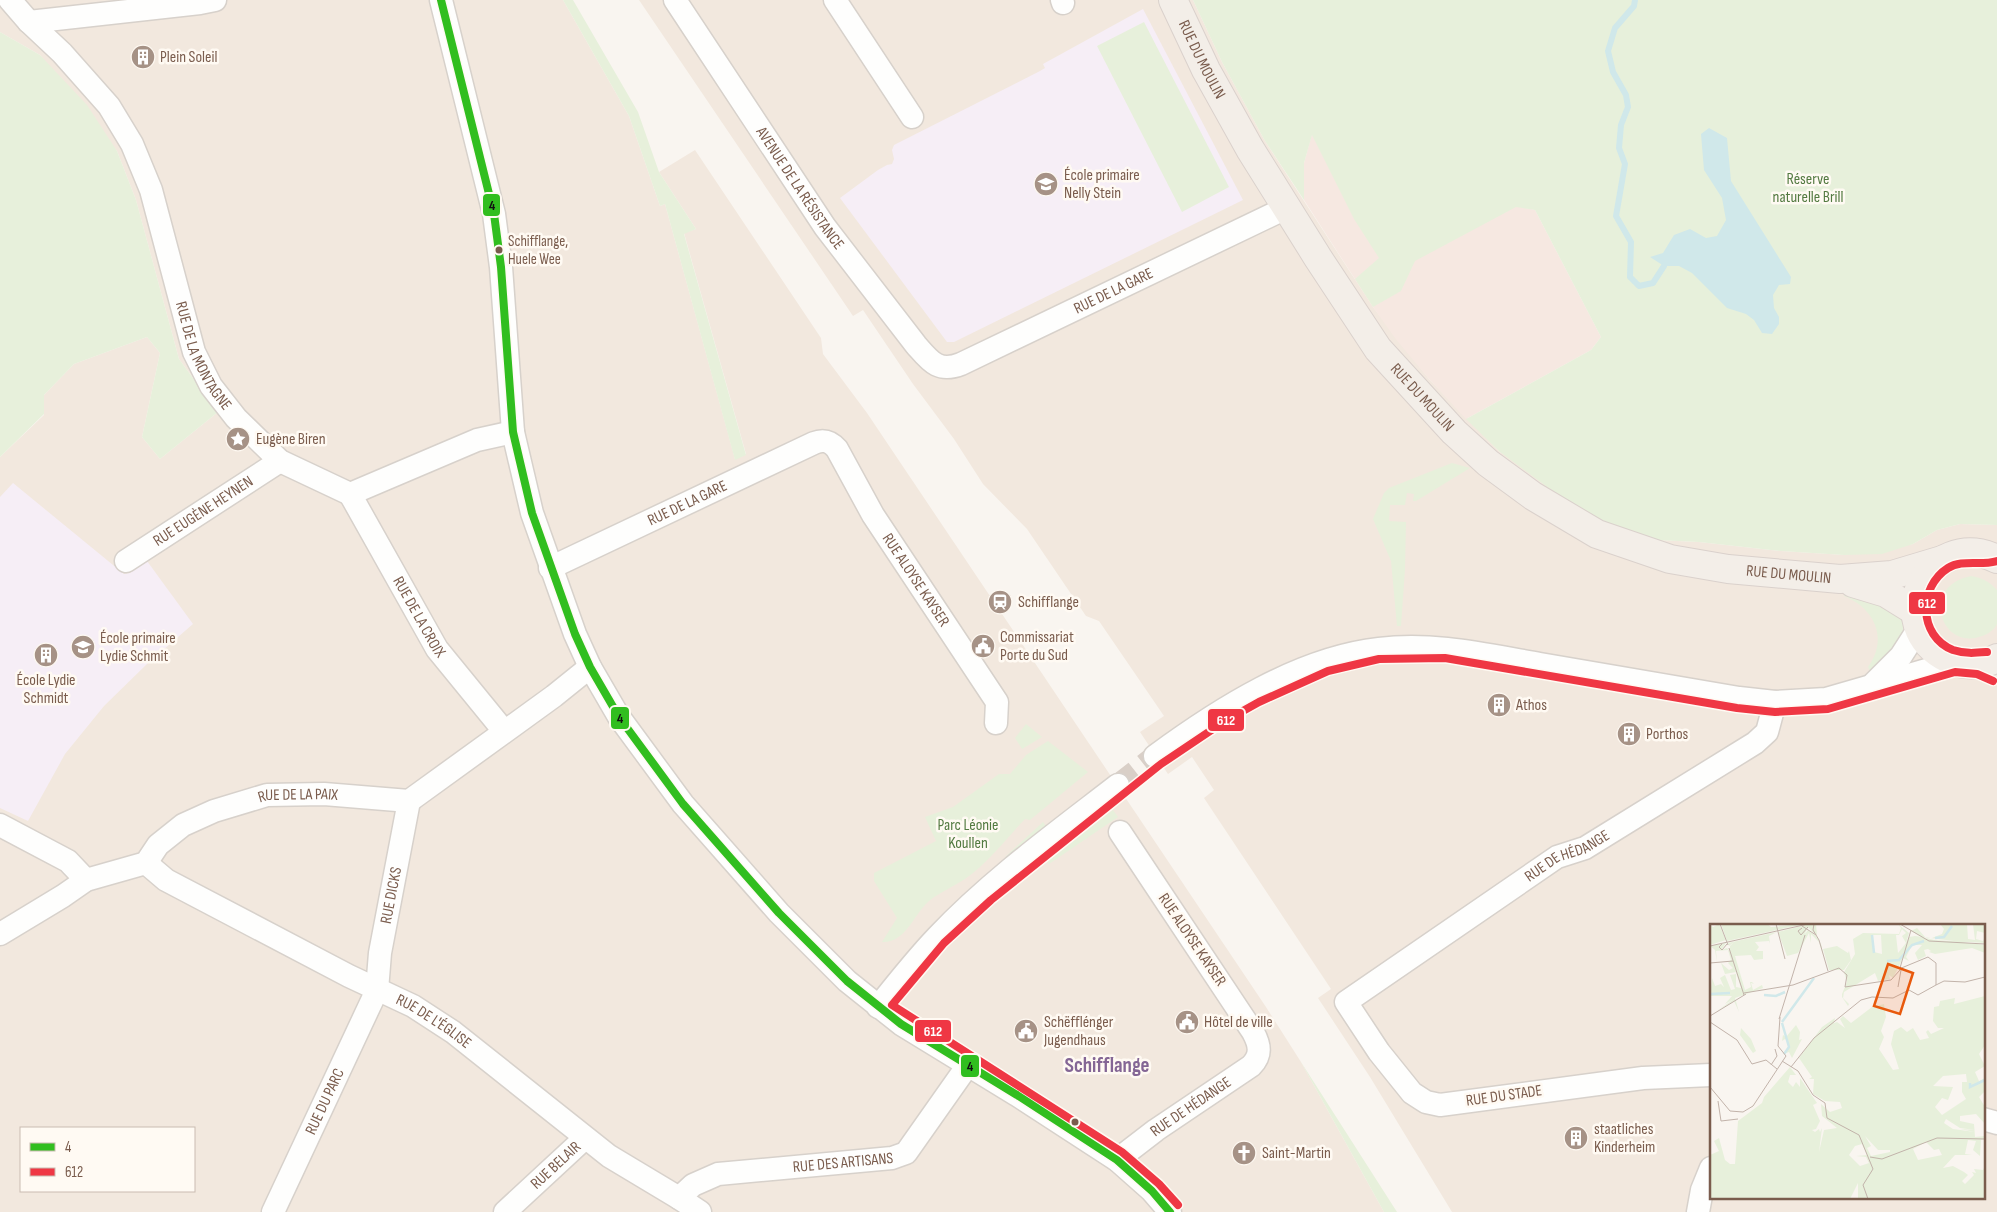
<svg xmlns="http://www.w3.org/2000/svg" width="1997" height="1212" font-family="'Sofia Sans Condensed',sans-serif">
<rect width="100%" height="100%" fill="#f9f5f0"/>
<path fill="#f2e8de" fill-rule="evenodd" d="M 0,0 L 563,0 L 629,116 L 660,206 L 665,204 L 735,459 L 746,454 L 684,233 L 696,229 L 659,172 L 695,150 L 821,338 L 823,354 L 867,413 L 1266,1007 L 1301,1062 L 1384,1212 L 0,1212 L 0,457 L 44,415 L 44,395 L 74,364 L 147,337 L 160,353 L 142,437 L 160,459 L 218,412 L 179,359 L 136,200 L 117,151 L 40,55 L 0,32 ZM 21,1128 L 194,1128 L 194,1191 L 21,1191 Z
M 639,0 L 1193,0 L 1222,62 L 1265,141 L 1373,307 L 1429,379 L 1500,452 L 1656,540 L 1699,542 L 1781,551 L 1844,555 L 1913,544 L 1937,530 L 1960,524 L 1997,525 L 1997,1212 L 1452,1212 L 1370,1077 L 1318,998 L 1331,989 L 1204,798 L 1214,790 L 1192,757 L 1168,774 L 1140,732 L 1164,716 L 1099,621 L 1086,616 L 1027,529 L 983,484 L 954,439 L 913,384 L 863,310 L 853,316 ZM 1711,926 L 1983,926 L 1983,1198 L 1711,1198 Z"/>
<path fill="#f6e8e1" d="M 1312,134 L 1516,206 L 1535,210 L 1601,337 L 1591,350 L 1466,419 L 1429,379 L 1395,338 L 1373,307 L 1304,200 L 1304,163 Z"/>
<path fill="#f6eef6" d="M 1143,9 L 1243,200 L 954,342 L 947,342 L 840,198 L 878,170 L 887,165 L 892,164 L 894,159 L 892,150 L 894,145 L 1040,71 L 1045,68 L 1043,64 Z
M 13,483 L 124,574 L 130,573 L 147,561 L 193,624 L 148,663 L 104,706 L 65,754 L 28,821 L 0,808 L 0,497 Z"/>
<path fill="#e7f0db" d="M 563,0 L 573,0 L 638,112 L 659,172 L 696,229 L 684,234 L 746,455 L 735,460 L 665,204 L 660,206 L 629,116 Z
M 1193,0 L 1997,0 L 1997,525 L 1960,524 L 1937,530 L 1913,544 L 1882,554 L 1844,555 L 1781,551 L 1699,542 L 1656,540 L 1606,523 L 1550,489 L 1500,452 L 1466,419 L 1591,350 L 1601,337 L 1535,210 L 1516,207 L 1415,261 L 1401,291 L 1373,307 L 1355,279 L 1379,258 L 1354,219 L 1312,135 L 1304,163 L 1304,200 L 1265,141 L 1222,62 Z
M 1144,22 L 1229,187 L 1182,212 L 1097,46 Z
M 0,32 L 40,55 L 87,105 L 117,151 L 136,200 L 179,359 L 218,412 L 160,459 L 142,437 L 160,353 L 147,337 L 74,364 L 44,395 L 44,414 L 0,457 Z
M 1452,463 L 1470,468 L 1416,501 L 1413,501 L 1414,494 L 1407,493 L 1405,505 L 1390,505 L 1389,521 L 1406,522 L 1405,569 L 1401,626 L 1397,626 L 1391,561 L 1373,519 L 1384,493 L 1389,488 Z
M 1971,576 C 1982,578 1989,581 1997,590 L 1997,624 C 1994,630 1988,634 1982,636 C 1941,652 1919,586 1971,576 Z
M 1844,590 L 1871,594 L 1903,620 C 1906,645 1888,657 1870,671 L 1868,667 C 1889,638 1874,608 1844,596 Z
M 1026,724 L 1042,737 L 1022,749 L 1015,738 Z
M 1048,741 L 1088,772 L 1030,820 L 1025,819 C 1006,839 988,863 965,879 C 953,887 940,892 929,901 C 913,915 906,943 882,942 L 897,918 L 874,881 L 874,873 L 936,841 L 925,817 L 953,807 L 999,774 L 1010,774 L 1026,755 Z
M 1113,810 L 1118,817 L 1049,864 L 1047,862 Z
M 1043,822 L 1046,826 L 1007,860 L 1005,857 Z
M 1301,1062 L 1397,1212 L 1384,1212 Z"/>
<path fill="#d0e8ea" d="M 1709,128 L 1727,138 L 1731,181 L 1791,277 L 1790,284 L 1779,285 L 1773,295 L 1774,308 L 1779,317 L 1779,324 L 1772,334 L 1762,333 L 1754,320 L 1746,314 L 1727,308 L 1692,273 L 1679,266 L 1664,266 L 1650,257 L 1663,253 L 1674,235 L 1690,229 L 1706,238 L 1717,236 L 1726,220 L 1722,198 L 1704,170 L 1701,134 Z"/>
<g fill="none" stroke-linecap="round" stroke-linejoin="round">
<path stroke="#d0e8ea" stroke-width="6" d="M 1635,0 L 1634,6 L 1615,28 L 1608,51 L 1613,72 L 1626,95 L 1628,107 L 1621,125 L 1619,148 L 1625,164 L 1616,216 L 1631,242 L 1630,277 L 1639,286 L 1653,283 L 1664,266"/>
<path stroke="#d9cfc7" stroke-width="22" stroke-dasharray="22 11" stroke-linecap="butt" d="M 1118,785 L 1155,756"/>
<g stroke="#d7d1cb" stroke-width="25">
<g id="minor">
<path id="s1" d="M 10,0 L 29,22 L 62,53 L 109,106 L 132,144 L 151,190 L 194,352 L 211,386 L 236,418 L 280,461 L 350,494 L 477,440 L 513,432"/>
<path d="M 441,0 L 494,214 L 501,267 L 513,432 L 532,513 L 575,634 L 590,667 L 619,717 L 683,804 L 779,913 L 847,981 L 901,1024 L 1017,1095 L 1117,1160 L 1152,1191 L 1170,1212"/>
<path id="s2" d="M 675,0 L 825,227 L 916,345 C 930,361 938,373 961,364 L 1286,208"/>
<path d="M 835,0 L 912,117"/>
<path d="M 1062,0 L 1063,3"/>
<path d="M 29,22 L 200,3 L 215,0"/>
<path id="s3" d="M 350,494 L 437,649 L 504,731"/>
<path id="s4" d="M 126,561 L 280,461"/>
<path id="s5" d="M 550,568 L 814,443 C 824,439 830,441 837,449 L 873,515 L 997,702 L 996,723"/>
<path d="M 1874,683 L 1901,656 L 1919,628"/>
<path d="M 1155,756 C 1219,709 1299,658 1379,649 C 1434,642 1487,655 1540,664 C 1607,676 1673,687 1739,698 L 1775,702 L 1826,699 L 1954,662"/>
<path d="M 0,825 L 68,861 L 86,880"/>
<path id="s6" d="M 146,863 L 166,880 L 349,976 L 413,1006 L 453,1032 L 609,1156 L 679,1198 L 700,1212"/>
<path id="s7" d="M 0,934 L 63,896 L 86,880 L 146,863 L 158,845 L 183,825 L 214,811 L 267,795 L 324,794 L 409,801 L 554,696 L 590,667"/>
<path d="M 878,1007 C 897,983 916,959 937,937 C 991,880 1056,833 1118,785"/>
<path id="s8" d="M 1711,1075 L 1643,1078 L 1440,1105 L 1426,1102 L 1412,1093 L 1379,1052 L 1346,1002 L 1557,857 L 1585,848 L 1755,743 L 1767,732 L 1775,702"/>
<path d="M 1983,1119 L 1997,1123"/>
<path id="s9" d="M 1117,1160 L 1156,1130 L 1251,1066 C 1262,1055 1260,1045 1253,1032 L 1120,832"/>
<path id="s10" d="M 679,1198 L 693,1185 L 718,1174 L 892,1158 L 906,1153 L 968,1065"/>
<path id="s11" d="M 273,1212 L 377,990 L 380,953 L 409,801"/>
<path id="s12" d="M 505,1212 L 585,1138"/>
<path d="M 1698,1212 L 1702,1190 L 1711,1168"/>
</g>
</g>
<g stroke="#dad1cc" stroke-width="30">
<g id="major">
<path id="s13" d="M 1173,0 L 1206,70 L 1250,149 L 1318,258 L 1378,349 L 1454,432 L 1488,463 L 1533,496 L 1597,534 L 1670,559 L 1728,569 L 1840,579 L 1892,575 L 1942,560"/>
<path d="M 1997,559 C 1928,526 1880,626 1949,659 C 1964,667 1983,666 1997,658"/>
<path d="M 1853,583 L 1886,593 L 1915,611"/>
</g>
</g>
<use href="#minor" stroke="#fefefd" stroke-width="22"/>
<use href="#major" stroke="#f3eee8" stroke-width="28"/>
<g stroke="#fffaf3" stroke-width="11">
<path id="bus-1" d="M 441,0 L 494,214 L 501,267 L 513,432 L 532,513 L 575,634 L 590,667 L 619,717 L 683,804 L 779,913 L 847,981 L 901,1024 L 1017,1095 L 1117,1160 L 1152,1191 L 1170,1212"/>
</g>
<g stroke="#fffaf3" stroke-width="11">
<path id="bus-2" d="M 1987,652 C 1975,653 1965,654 1953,650 C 1918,636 1918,587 1948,568 C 1962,559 1981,566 1997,561
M 1178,1205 L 1159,1184 L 1122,1152 L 892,1005 L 944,943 L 991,900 L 1161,764 L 1225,721 L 1259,702 L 1328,671 L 1379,659 L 1445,658 L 1737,708 L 1775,712 L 1828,709 L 1955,672 L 1977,674 L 1993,681"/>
</g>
<use href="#bus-1" stroke="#31be1f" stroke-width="8"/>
<use href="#bus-2" stroke="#ef3744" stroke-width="8"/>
</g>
<defs>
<g id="building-disc" transform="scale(1.25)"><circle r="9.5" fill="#a69286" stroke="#fffaf3"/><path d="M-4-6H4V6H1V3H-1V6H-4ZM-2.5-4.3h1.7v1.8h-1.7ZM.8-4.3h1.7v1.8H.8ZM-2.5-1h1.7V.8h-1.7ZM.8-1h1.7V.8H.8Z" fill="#fff"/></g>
<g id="school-disc" transform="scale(1.25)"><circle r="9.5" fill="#a69286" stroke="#fffaf3"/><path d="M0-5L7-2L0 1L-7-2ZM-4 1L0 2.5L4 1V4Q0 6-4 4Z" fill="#fff"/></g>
<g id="sight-disc" transform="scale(1.25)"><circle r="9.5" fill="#a69286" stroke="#fffaf3"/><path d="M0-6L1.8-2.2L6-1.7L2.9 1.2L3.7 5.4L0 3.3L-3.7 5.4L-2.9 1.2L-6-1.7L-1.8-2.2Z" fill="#fff"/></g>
<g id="station-disc" transform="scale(1.25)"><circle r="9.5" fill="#a69286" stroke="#fffaf3"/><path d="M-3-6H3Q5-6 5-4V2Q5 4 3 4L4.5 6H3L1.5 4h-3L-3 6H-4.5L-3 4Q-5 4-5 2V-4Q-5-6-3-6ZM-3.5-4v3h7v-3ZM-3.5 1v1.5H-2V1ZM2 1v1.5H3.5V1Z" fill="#fff"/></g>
<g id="civic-disc" transform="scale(1.25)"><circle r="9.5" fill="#a69286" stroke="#fffaf3"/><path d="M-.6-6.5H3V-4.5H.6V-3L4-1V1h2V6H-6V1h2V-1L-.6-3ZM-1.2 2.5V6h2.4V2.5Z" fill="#fff"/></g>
<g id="church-disc" transform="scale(1.25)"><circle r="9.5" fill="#a69286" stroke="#fffaf3"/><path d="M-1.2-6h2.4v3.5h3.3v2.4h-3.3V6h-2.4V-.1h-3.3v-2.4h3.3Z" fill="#fff"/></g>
</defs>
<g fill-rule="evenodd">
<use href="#building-disc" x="143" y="57"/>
<use href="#school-disc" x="1046" y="184"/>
<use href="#sight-disc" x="238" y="439"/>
<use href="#station-disc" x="1000" y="602"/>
<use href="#civic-disc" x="983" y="646"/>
<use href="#school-disc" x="83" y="647"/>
<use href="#building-disc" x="46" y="655"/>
<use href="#building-disc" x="1499" y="705"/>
<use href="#building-disc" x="1629" y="734"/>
<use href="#civic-disc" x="1187" y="1022"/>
<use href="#civic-disc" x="1026" y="1031"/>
<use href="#building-disc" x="1576" y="1138"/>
<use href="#church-disc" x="1244" y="1153"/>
</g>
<g fill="#7a5c4d" stroke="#fffaf3" stroke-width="2">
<circle cx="499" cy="250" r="4.5"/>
<circle cx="1075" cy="1122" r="4.5"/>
</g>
<g text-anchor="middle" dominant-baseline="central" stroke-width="5" stroke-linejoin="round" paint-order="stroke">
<g font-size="15" fill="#7a5c4d" stroke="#fffaf3" text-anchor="start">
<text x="508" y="241">Schifflange,<tspan x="508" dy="18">Huele Wee</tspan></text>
</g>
<g font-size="16" fill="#7a5c4d" stroke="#fffaf3" text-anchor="start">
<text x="160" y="57">Plein Soleil</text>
<text x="1064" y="175">École primaire<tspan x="1064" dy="18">Nelly Stein</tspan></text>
<text x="256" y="439">Eugène Biren</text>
<text x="1018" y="602">Schifflange</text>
<text x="1000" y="637">Commissariat<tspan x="1000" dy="18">Porte du Sud</tspan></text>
<text x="100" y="638">École primaire<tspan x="100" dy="18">Lydie Schmit</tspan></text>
<text x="46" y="680" text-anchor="middle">École Lydie<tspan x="46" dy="18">Schmidt</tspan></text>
<text x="1516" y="705">Athos</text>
<text x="1646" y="734">Porthos</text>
<text x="1044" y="1022">Schëfflénger<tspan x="1044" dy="18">Jugendhaus</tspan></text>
<text x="1204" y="1022">Hôtel de ville</text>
<text x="1594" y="1129">staatliches<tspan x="1594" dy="18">Kinderheim</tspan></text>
<text x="1262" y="1153">Saint-Martin</text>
</g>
<g font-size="16" fill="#7a5c4d" stroke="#fffaf3">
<text stroke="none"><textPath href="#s13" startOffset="66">RUE DU MOULIN</textPath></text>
<text stroke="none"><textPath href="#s2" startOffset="226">AVENUE DE LA RÉSISTANCE</textPath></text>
<text stroke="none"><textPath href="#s2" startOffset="644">RUE DE LA GARE</textPath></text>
<text stroke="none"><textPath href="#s1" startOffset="414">RUE DE LA MONTAGNE</textPath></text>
<text stroke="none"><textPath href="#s13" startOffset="471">RUE DU MOULIN</textPath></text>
<text stroke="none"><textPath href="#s5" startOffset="152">RUE DE LA GARE</textPath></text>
<text stroke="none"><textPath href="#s4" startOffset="92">RUE EUGÈNE HEYNEN</textPath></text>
<text stroke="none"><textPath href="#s13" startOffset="891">RUE DU MOULIN</textPath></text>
<text stroke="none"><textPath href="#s5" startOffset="471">RUE ALOYSE KAYSER</textPath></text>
<text stroke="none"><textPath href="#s3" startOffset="141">RUE DE LA CROIX</textPath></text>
<text stroke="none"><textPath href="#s7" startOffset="338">RUE DE LA PAIX</textPath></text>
<text stroke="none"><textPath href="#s8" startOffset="682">RUE DE HÉDANGE</textPath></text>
<text stroke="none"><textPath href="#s11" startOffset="341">RUE DICKS</textPath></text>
<text transform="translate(1192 940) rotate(56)">RUE ALOYSE KAYSER</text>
<text stroke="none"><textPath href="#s6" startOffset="329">RUE DE L'ÉGLISE</textPath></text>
<text transform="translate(1504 1096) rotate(-8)">RUE DU STADE</text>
<text stroke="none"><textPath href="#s11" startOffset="122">RUE DU PARC</textPath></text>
<text stroke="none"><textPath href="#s9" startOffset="91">RUE DE HÉDANGE</textPath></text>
<text stroke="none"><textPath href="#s10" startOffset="172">RUE DES ARTISANS</textPath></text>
<text stroke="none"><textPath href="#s12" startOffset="69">RUE BELAIR</textPath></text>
</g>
<g font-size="16" fill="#537a41" stroke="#fffaf3">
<text x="1808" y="179">Réserve<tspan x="1808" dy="18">naturelle Brill</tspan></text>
<text x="968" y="825">Parc Léonie<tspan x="968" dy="18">Koullen</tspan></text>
</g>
<g font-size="21" font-weight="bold" fill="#846695" stroke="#fffaf3">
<text x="1107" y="1065">Schifflange</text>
</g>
</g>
<g transform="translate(1710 924)">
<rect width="275" height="275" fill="#f9f5f0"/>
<path d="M 0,0 L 3,3 L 9,0 L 16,16 L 0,21 ZM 11,0 L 57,0 L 61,3 L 94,0 L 17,17 ZM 99,0 L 106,0 L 107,12 L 98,3 L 94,11 L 98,6 L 107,13 L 111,20 L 114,33 L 109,18 L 101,10 L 101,19 L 99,9 L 88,29 L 77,32 L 68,8 ZM 188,0 L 199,9 L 196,19 L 199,13 L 205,12 L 275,21 L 275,29 L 262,24 L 225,30 L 219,28 L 221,27 L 218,25 L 214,26 L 216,32 L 208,36 L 205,29 L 212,21 L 202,21 L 196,33 L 199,37 L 193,34 L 183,54 L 179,51 L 180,55 L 168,57 L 165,49 L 134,68 L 133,74 L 139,80 L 138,82 L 132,73 L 132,70 L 137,58 L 134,48 L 145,30 L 143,15 L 153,9 L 189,10 L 191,4 ZM 192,5 L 196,9 L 192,12 L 196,19 L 188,29 L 186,11 L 189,11 ZM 162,11 L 171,11 L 172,30 L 164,28 ZM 230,0 L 257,0 L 258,15 L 265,16 L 263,0 L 275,0 L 275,9 L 267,7 L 266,15 L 273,17 L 275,13 L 275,19 L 224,16 L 212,13 L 201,7 L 207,4 L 216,14 L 222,14 L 232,10 L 234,5 ZM 67,8 L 59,12 L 60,20 L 59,17 L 45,18 L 49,23 L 46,27 L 53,27 L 53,35 L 44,36 L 41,31 L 25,32 L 35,66 L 41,63 L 40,58 L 42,58 L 44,60 L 41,59 L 43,66 L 52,61 L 53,64 L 25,74 L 29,88 L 24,77 L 7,87 L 24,75 L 15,80 L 22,72 L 0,72 L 2,54 L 5,62 L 11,60 L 14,63 L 10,54 L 15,51 L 21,66 L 25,65 L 20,51 L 26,50 L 26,63 L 31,64 L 26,48 L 15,50 L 11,39 L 19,46 L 23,44 L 18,39 L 21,36 L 18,26 L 6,27 L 7,38 L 5,26 L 0,22 L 16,19 L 11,26 L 17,24 L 20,28 L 20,22 L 24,18 L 19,22 L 18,19 ZM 127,22 L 138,29 L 139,27 L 141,36 L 134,46 L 119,46 L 113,25 ZM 275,72 L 275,121 L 269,130 L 275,142 L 265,148 L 269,157 L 275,154 L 275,167 L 269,173 L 275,183 L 275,200 L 266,190 L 250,192 L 250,197 L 264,200 L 265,213 L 275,212 L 275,215 L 271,216 L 270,232 L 263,226 L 266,217 L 258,216 L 255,230 L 262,231 L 245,231 L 233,244 L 243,242 L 254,248 L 258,251 L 252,257 L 255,260 L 264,251 L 262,248 L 266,249 L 264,245 L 273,246 L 275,242 L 275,275 L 148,275 L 148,259 L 140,275 L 0,275 L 0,231 L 9,227 L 4,217 L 9,214 L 15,236 L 20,240 L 25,240 L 28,197 L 52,179 L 54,173 L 80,143 L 86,151 L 80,151 L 78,158 L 83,163 L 86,158 L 90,163 L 90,154 L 107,179 L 103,181 L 110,197 L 106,205 L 102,206 L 105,208 L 109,205 L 110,208 L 112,204 L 109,228 L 114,206 L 127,204 L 112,192 L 111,180 L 120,188 L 132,184 L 130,178 L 115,177 L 103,170 L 104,155 L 99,155 L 102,153 L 89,134 L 112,103 L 125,94 L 124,99 L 127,98 L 135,104 L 130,95 L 133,92 L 141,99 L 162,83 L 174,80 L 176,93 L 171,107 L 174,113 L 169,125 L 183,146 L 189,145 L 181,120 L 184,107 L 191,103 L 197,108 L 203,104 L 210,116 L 219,114 L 216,108 L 218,106 L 221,110 L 234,104 L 228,104 L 223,97 L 224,83 L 229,82 L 230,77 L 245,74 L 244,80 ZM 256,150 L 257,158 L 252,158 L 252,168 L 256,175 L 232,191 L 225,183 L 232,174 L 238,176 L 243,163 L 223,162 L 233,152 ZM 236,195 L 250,204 L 265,206 L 250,205 L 265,208 L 243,205 L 234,199 ZM 155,212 L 168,226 L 180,226 L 180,228 L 161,232 L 157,224 L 161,222 ZM 216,218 L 224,226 L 229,225 L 232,231 L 208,236 L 203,225 ZM 152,220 L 157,231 L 146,232 L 156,233 L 159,239 L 150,242 L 139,231 L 145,222 ZM 86,101 L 90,108 L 89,116 L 92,115 L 82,134 L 79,128 L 74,130 L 79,122 L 78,117 L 75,115 L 72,117 L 73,111 L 76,113 ZM 31,104 L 41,115 L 46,127 L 43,129 L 30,111 Z" fill="#e7f0db" fill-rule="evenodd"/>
<path fill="none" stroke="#d0e8ea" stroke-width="2.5" d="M 162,11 L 164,29M 225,14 L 234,13 L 242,2M 177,37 L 189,36 L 202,21 L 214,17M 0,70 L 20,69M 54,71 L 66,72 L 75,68M 72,98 L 104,54M 72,99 L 77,116M 74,130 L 79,123 L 77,116M 260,159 L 260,163 L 275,156"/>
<path fill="none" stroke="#c2b3aa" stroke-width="1" d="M 10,0 L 18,21M 66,0 L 75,35M 104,0 L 103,6 L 109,16M 190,0 L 219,17 L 275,20M 92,2 L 106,11M 92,4 L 88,7 L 91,11 L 98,3M 109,16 L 118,47M 12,20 L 9,23 L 12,26 L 17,20M 0,22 L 98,0M 19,24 L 34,71M 0,39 L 23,37M 190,44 L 201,6M 189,45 L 218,33 L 226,39 L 226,61 L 234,57 L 255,58 L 275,53M 135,63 L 181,56 L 190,46M 188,63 L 191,46M 34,69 L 83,61 L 129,44 L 137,51 L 135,63M 0,92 L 36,70M 69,95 L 95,11M 0,98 L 27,116 L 42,140 L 56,136 L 67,145M 72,137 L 88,147 L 103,171 L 115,179 L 117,194 L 149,211 L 163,245 L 153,261 L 158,275M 61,141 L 67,132 L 65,125M 81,143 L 104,114 L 151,76 L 162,73 L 183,74 L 199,66 L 208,71 L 226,61M 0,163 L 20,187 L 33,188 L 43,182 L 76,132 L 68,122 L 70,93M 8,177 L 11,197M 11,197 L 28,195M 160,233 L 172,235 L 227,214 L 275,215"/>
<path fill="#e8590c" fill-opacity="0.15" stroke="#e8590c" stroke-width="2.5" d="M 178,40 L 203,49 L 190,90 L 164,82 Z"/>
<rect width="275" height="275" fill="none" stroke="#7a5c4d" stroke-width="2.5"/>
</g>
<g stroke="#fffaf3" stroke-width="2">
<rect x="482" y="193" width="19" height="24" rx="5" fill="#31be1f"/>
<rect x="1908" y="591" width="38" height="24" rx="5" fill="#ef3744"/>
<rect x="610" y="706" width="20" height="24" rx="5" fill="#31be1f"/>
<rect x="1207" y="708" width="38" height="24" rx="5" fill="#ef3744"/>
<rect x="914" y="1019" width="38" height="24" rx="5" fill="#ef3744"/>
<rect x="960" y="1054" width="20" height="24" rx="5" fill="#31be1f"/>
</g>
<g font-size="14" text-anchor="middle" font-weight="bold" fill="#fff">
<text x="1927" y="608">612</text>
<text x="1226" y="725">612</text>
<text x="933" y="1036">612</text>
</g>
<g font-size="14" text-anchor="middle" font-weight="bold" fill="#111">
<text x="492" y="210">4</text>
<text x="620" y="723">4</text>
<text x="970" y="1071">4</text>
</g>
<rect x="20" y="1127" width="175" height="65" fill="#fffaf3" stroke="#cabbb1"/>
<rect x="30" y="1143" width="25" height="8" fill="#31be1f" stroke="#cabbb1"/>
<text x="65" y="1152" font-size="15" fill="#7a5c4d">4</text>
<rect x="30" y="1168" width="25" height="8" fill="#ef3744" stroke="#cabbb1"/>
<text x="65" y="1177" font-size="15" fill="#7a5c4d">612</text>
</svg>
